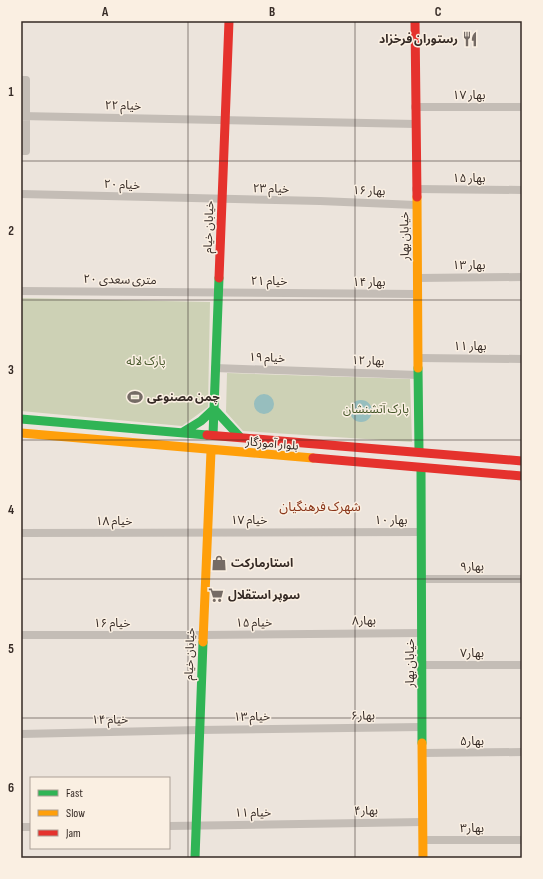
<svg xmlns="http://www.w3.org/2000/svg" width="543" height="879" font-family="'Sofia Sans Condensed','Noto Sans Arabic',sans-serif">
<rect width="100%" height="100%" fill="#ece4dc"/>
<path fill="#cdd1b5" d="M 21,298 L 210,302 L 208,407 L 182,426 L 21,411 Z
M 227,373 L 410,379 L 412,442 L 243,431 L 226,412 Z"/>
<path fill="#97bebe" d="M254 404a10 10 0 1 1 20 0a10 10 0 1 1-20 0Z
M350 411a11 11 0 1 1 22 0a11 11 0 1 1-22 0Z"/>
<g fill="none" stroke-linecap="round" stroke-linejoin="round">
<path stroke="#c4bdb6" stroke-width="8" d="M 21,80 L 26,80 L 26,151 L 21,151
M 415,107 L 522,107
M 21,116 L 416,124
M 416,189 L 522,190
M 21,194 L 320,201 L 416,205
M 417,278 L 522,277
M 21,291 L 417,294
M 418,358 L 522,359
M 215,368 L 418,375
M 21,533 L 420,532
M 422,579 L 522,579
M 21,635 L 203,635 L 422,633
M 422,665 L 522,665
M 21,734 L 199,730 L 422,727
M 423,753 L 522,752
M 169,826 L 423,822
M 21,827 L 31,827
M 423,840 L 522,840"/>
<path stroke="#30b455" stroke-width="9" d="M 418,368 L 419,452
M 21,419 L 207,435
M 183,432 L 201,421 L 214,409 L 240,437
M 213,435 L 219,278
M 421,468 L 422,743
M 195,858 L 203,642"/>
<path stroke="#ff9f0a" stroke-width="9" d="M 417,197 L 418,368
M 21,433 L 313,458
M 203,642 L 211,451
M 422,743 L 423,858"/>
<path stroke="#e5322d" stroke-width="9" d="M 415,21 L 417,197
M 219,278 L 229,21
M 207,435 L 522,461
M 313,458 L 522,476"/>
</g>
<path fill="none" stroke="#352a25" stroke-width="1" stroke-opacity="0.55" d="M 188,21 L 188,858M 355,21 L 355,858M 21,161 L 522,161M 21,300 L 522,300M 21,440 L 522,440M 21,579 L 522,579M 21,718 L 522,718"/>
<defs>
<g id="restaurant-bare" transform="scale(1.2)"><path d="M-5-6h1v4h1v-4h1v4h1v-4h1v5L-1.5 .5V6h-2V.5L-5-1ZM5-6V6H3V1.5H1.5Q1.5-4 5-6Z" fill="#756b65" stroke="#faefe2" stroke-width="2.5" paint-order="stroke"/></g>
<g id="stadium-bare" transform="scale(1.2)"><path d="M0-5a6.5 5 0 1 0 0 10a6.5 5 0 1 0 0-10ZM-3.5-1.8h7v3.6h-7Z" fill="#756b65" stroke="#faefe2" stroke-width="2.5" paint-order="stroke"/></g>
<g id="shop-bare" transform="scale(1.2)"><path d="M-5-2.5h2.3a2.7 3.5 0 0 1 5.4 0H5L5.5 6h-11ZM-1.5-2.5h3a1.5 2.3 0 0 0-3 0Z" fill="#756b65" stroke="#faefe2" stroke-width="2.5" paint-order="stroke"/></g>
<g id="supermarket-bare" transform="scale(1.2)"><path d="M-6-5.5h2.5l.6 2H6L4.5 2H-2.5L-4.4-4H-6ZM-1.5 3.2a1.3 1.3 0 1 0 .1 0ZM3 3.2a1.3 1.3 0 1 0 .1 0Z" fill="#756b65" stroke="#faefe2" stroke-width="2.5" paint-order="stroke"/></g>
</defs>
<g fill-rule="evenodd">
<use href="#restaurant-bare" x="470" y="39"/>
<use href="#stadium-bare" x="135" y="397"/>
<use href="#shop-bare" x="219" y="563"/>
<use href="#supermarket-bare" x="216" y="595"/>
</g>
<g text-anchor="middle" dominant-baseline="central" stroke-width="3" stroke-linejoin="round" paint-order="stroke">
<g font-size="12" font-weight="bold" fill="#352a25" stroke="#faefe2" text-anchor="start">
<text x="458" y="39" text-anchor="end">رستوران فرخزاد</text>
<text x="147" y="397">چمن مصنوعی</text>
<text x="231" y="563">استارمارکت</text>
<text x="228" y="595">سوپر استقلال</text>
</g>
<g font-size="12" fill="#352a25" stroke="#faefe2">
<text x="469" y="95">بهار ۱۷</text>
<text transform="translate(123 106) rotate(1)">خیام ۲۲</text>
<text x="469" y="178">بهار ۱۵</text>
<text transform="translate(122 185) rotate(2)">خیام ۲۰</text>
<text transform="translate(271 189) rotate(1)">خیام ۲۳</text>
<text transform="translate(369 191) rotate(2)">بهار ۱۶</text>
<text transform="translate(209 227) rotate(-88)">خیابان خیام</text>
<text transform="translate(405 236) rotate(-91)">خیابان بهار</text>
<text x="469" y="265">بهار ۱۳</text>
<text transform="translate(120 280) rotate(1)">۲۰ متری سعدی</text>
<text x="269" y="281">خیام ۲۱</text>
<text x="369" y="282">بهار ۱۴</text>
<text x="470" y="346">بهار ۱۱</text>
<text transform="translate(267 358) rotate(2)">خیام ۱۹</text>
<text transform="translate(368 361) rotate(2)">بهار ۱۲</text>
<text transform="translate(272 444) rotate(5)">بلوار آموزگار</text>
<text x="249" y="520">خیام ۱۷</text>
<text x="391" y="520">بهار ۱۰</text>
<text x="114" y="521">خیام ۱۸</text>
<text transform="translate(472 567) rotate(-1)">بهار۹</text>
<text transform="translate(364 621) rotate(-1)">بهار۸</text>
<text x="112" y="623">خیام ۱۶</text>
<text transform="translate(254 623) rotate(-1)">خیام ۱۵</text>
<text x="472" y="653">بهار۷</text>
<text transform="translate(190 654) rotate(-88)">خیابان خیام</text>
<text transform="translate(410 663) rotate(-90)">خیابان بهار</text>
<text transform="translate(363 716) rotate(-1)">بهار۶</text>
<text transform="translate(252 717) rotate(-1)">خیام ۱۳</text>
<text transform="translate(110 720) rotate(-1)">خیام ۱۴</text>
<text x="472" y="741">بهار۵</text>
<text transform="translate(366 811) rotate(-1)">بهار۴</text>
<text transform="translate(253 813) rotate(-1)">خیام ۱۱</text>
<text x="472" y="828">بهار۳</text>
</g>
<g font-size="12" fill="#435527" stroke="#faefe2">
<text x="146" y="361">پارک لاله</text>
<text x="376" y="409">پارک آتشنشان</text>
</g>
<g font-size="13" fill="#893418" stroke="#faefe2">
<text x="320" y="507">شهرک فرهنگیان</text>
</g>
</g>
<rect width="543" height="879" fill="none" stroke="#faefe2" stroke-width="44"/>
<rect x="30" y="777" width="140" height="72" fill="#faefe2" stroke="#aba096"/>
<rect x="38" y="790" width="20" height="6" fill="#30b455" stroke="#aba096"/>
<text x="66" y="797" font-size="12" fill="#352a25">Fast</text>
<rect x="38" y="810" width="20" height="6" fill="#ff9f0a" stroke="#aba096"/>
<text x="66" y="817" font-size="12" fill="#352a25">Slow</text>
<rect x="38" y="830" width="20" height="6" fill="#e5322d" stroke="#aba096"/>
<text x="66" y="837" font-size="12" fill="#352a25">Jam</text>
<rect x="22" y="22" width="499" height="835" fill="none" stroke="#352a25" stroke-width="1.5"/>
<g font-size="13" text-anchor="middle" font-weight="bold" fill="#352a25">
<text x="105" y="16">A</text>
<text x="272" y="16">B</text>
<text x="438" y="16">C</text>
<text x="11" y="96">1</text>
<text x="11" y="235">2</text>
<text x="11" y="374">3</text>
<text x="11" y="514">4</text>
<text x="11" y="653">5</text>
<text x="11" y="792">6</text>
</g>
</svg>
